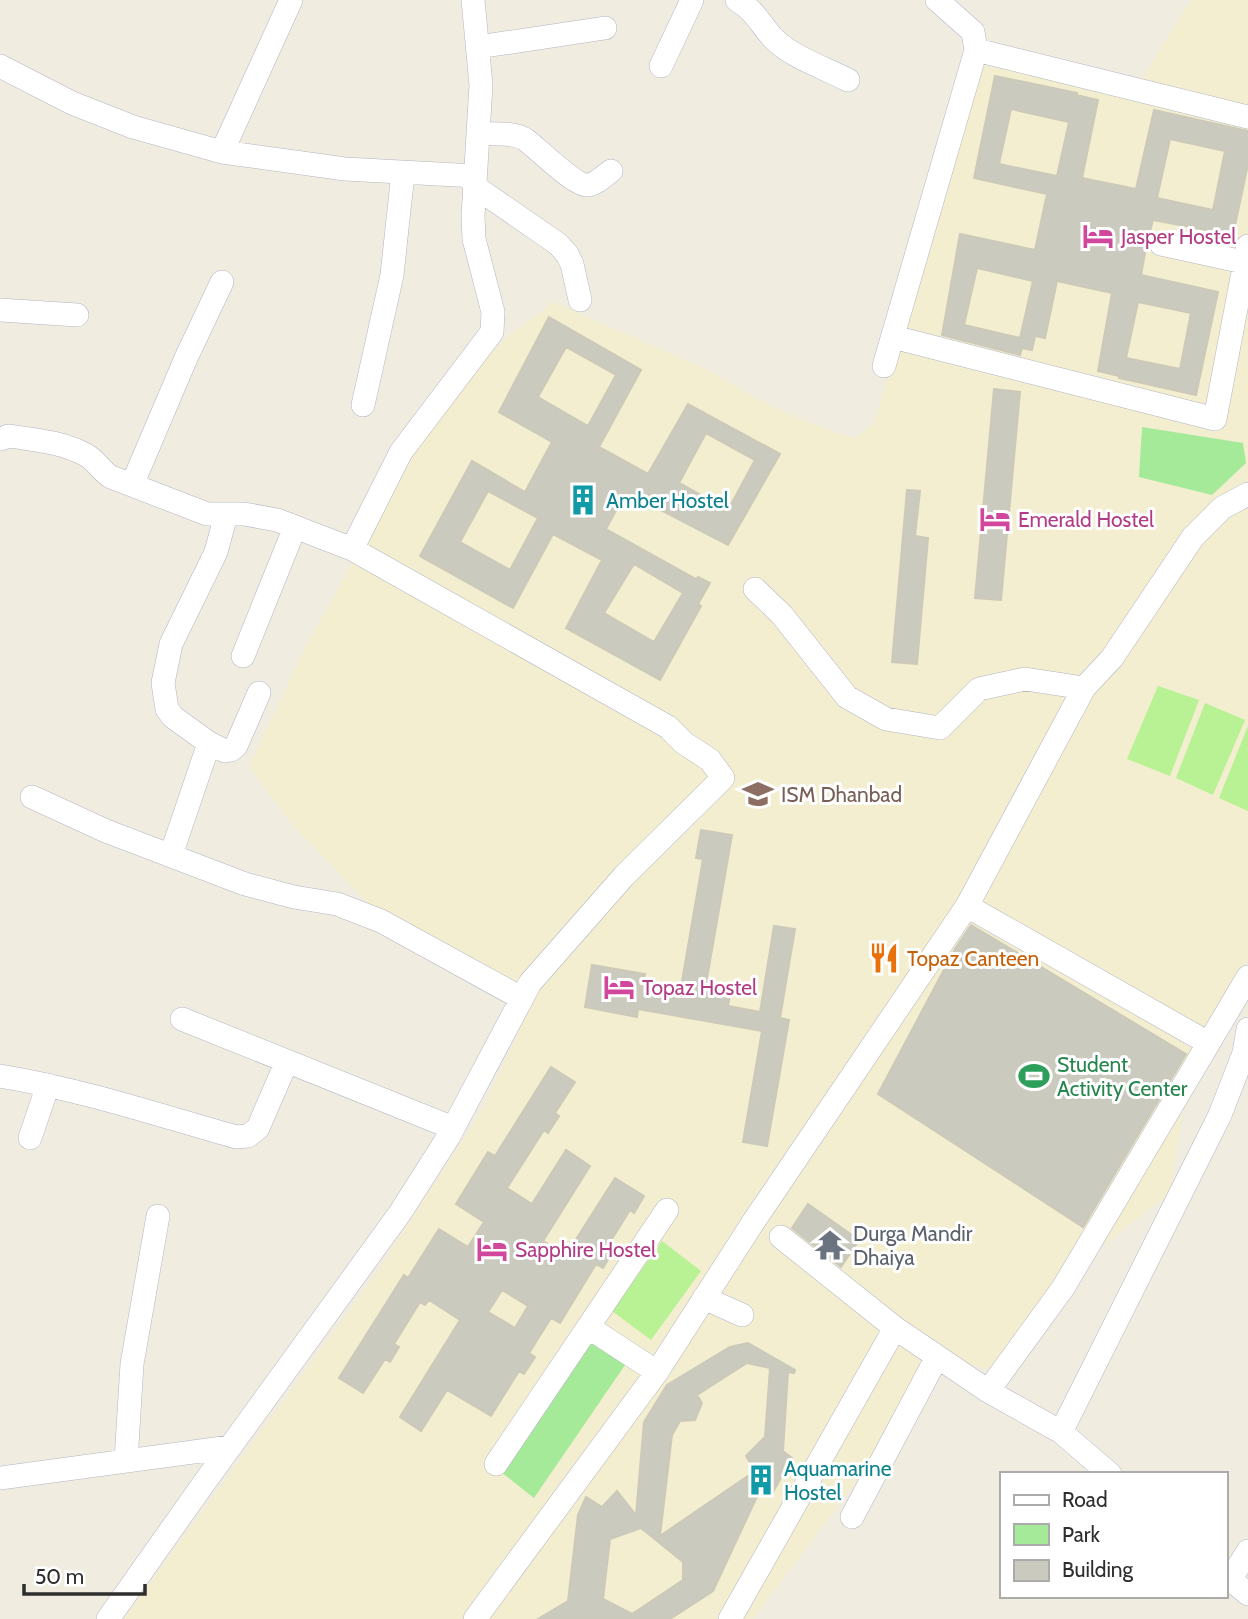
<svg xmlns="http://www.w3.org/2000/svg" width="1248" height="1619" font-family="Cabin,sans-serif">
<rect width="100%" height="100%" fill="#f0ece0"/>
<path fill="#f2eecf" d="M 1191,0 L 1248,0 L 1248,960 L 1208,1025 L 1192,1058 L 1169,1194 L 1072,1269 L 994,1370 L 927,1356 L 864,1471 L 753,1619 L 124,1619 L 377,1272 L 480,1114 L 522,1025 L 526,1008 L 428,957 L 357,892 L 289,821 L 249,766 L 308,642 L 345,576 L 368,528 L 453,391 L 508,336 L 554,302 L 710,371 L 752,396 L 800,419 L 854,438 L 874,424 L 974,65 L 1139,83 Z"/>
<path fill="#a5ea99" d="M 1142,427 L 1243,443 L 1246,463 L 1212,495 L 1139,477 Z
M 591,1340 L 625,1365 L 534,1498 L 501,1472 Z"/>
<path fill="#b8f294" d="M 1158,686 L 1199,700 L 1170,776 L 1127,759 Z
M 1205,703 L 1245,720 L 1213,795 L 1176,778 Z
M 1248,726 L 1248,811 L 1219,798 Z
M 662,1241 L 701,1271 L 651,1340 L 612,1311 Z"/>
<path fill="#cbcabe" stroke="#ccc9b9" stroke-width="2" fill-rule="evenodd" d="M 995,76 L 1077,93 L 1076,95 L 1098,100 L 1082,178 L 1136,189 L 1154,110 L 1248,131 L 1248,164 L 1233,235 L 1153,220 L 1147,242 L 1141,275 L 1218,292 L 1196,395 L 1119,378 L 1119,376 L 1098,371 L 1112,293 L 1057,281 L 1045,338 L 1035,336 L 1032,350 L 1022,348 L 1020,355 L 942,335 L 960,234 L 1035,250 L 1047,194 L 974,178 ZM 1011,109 L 1069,122 L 1057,176 L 999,164 ZM 1170,139 L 1225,151 L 1213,210 L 1157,198 ZM 977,268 L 1033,281 L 1020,338 L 964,325 ZM 1138,302 L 1191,313 L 1180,369 L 1126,358 Z
M 549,317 L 641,370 L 599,447 L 648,474 L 688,404 L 780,454 L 728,545 L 626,492 L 606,529 L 696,579 L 698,577 L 710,583 L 698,604 L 701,606 L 660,680 L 566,628 L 602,560 L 553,534 L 513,608 L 420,556 L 472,461 L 525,492 L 552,442 L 499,412 ZM 566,347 L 616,375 L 588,426 L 538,397 ZM 706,433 L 755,460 L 728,510 L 679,483 ZM 488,491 L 538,518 L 510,570 L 460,542 ZM 634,564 L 683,593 L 654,642 L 604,613 Z
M 994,389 L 1020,392 L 1001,600 L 975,598 Z
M 907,490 L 920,491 L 915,536 L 928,538 L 917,664 L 892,662 Z
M 701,830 L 732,835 L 706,984 L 731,989 L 728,1006 L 760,1012 L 774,926 L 795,929 L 780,1018 L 789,1020 L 767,1146 L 743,1142 L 762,1031 L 638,1009 L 637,1017 L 585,1007 L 592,965 L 645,974 L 642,986 L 680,993 L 703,859 L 696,858 Z
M 971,925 L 1186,1054 L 1083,1227 L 878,1094 L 955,949 Z
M 551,1067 L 575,1082 L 555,1113 L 559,1116 L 548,1133 L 544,1130 L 507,1188 L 532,1204 L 566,1150 L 590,1166 L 543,1241 L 566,1255 L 615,1178 L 644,1196 L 634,1213 L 630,1210 L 607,1247 L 613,1251 L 603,1268 L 596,1264 L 560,1323 L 551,1318 L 529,1353 L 535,1357 L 524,1374 L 519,1371 L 491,1416 L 447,1390 L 421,1431 L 400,1417 L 460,1320 L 429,1300 L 425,1305 L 420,1302 L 394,1344 L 399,1347 L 390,1362 L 385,1359 L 363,1393 L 339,1378 L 404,1275 L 408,1278 L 439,1229 L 468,1247 L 484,1222 L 456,1204 L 488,1152 L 495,1156 ZM 502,1290 L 528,1306 L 515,1328 L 488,1312 Z
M 808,1204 L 859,1240 L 841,1267 L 792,1228 Z
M 748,1343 L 795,1370 L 794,1373 L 788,1372 L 783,1451 L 792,1458 L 772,1494 L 761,1488 L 713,1591 L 670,1619 L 538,1619 L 568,1601 L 578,1515 L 586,1497 L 602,1507 L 617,1491 L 636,1515 L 644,1422 L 667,1385 L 730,1347 ZM 747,1363 L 770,1368 L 765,1437 L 746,1456 L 755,1471 L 660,1536 L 672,1435 L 680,1421 L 695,1420 L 702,1403 L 697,1395 ZM 641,1528 L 683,1562 L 683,1580 L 632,1614 L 603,1599 L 610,1539 Z"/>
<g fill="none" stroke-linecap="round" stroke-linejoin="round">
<g stroke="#b4b4c2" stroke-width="24">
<path id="minor" d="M 737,0 C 759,14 759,24 775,40 C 792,57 827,69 848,80
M 478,47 L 605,28
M 976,50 L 1248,117
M 0,66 L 72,103 L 133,127 L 222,152 L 345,169 L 475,176
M 661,66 L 692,0
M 478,134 C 491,134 515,132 526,140 C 537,148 574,185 587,185 C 595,185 605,175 611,171
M 222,152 L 291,0
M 474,186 L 558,244 L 567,254 L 572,264 L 580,300
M 1161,244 L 1248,263
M 0,310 L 77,315
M 893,337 L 1215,419 L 1248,246
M 884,366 L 976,50 L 973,32 L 937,0
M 363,405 L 392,275 L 403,173
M 0,439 L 9,436 C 35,440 63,442 86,455 C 97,461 101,471 111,477 L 207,514 L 244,514 L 277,520 L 352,549 L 668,727 L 684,743 L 710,760 L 723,778 L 624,876 L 530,983 L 449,1136 L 400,1213 L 204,1483 L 108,1619
M 132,485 L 186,358 L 222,282
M 226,515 L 216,552 L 171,644 L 163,683 L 167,709 L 173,717 L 209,743 L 225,751 L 231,750 L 236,746 L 259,693
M 352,549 L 401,452 L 492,332 L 493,312 L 474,239 L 473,216 L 481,85 L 473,0
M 755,589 L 782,615 L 847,697 L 886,719 L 940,728 L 979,689 L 1025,679 L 1084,688
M 243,656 L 295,527
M 32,797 L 106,831 L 245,884 L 294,897 L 337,904 L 381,921 L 521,998
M 171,855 L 209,743
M 967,906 L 1196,1036
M 182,1019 L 453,1128
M 0,1076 C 80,1089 158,1115 236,1137 L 248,1136 L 258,1128 L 287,1061
M 30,1138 L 48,1085
M 781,1237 L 895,1328 L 988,1391 L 1061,1432 L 1110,1474
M 704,1298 L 742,1315
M 588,1327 L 657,1372
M 988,1391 L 1063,1288 L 1248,977
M 1061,1432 L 1220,1115 L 1244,1053 L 1248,1029
M 126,1461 L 132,1364 L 158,1216
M 496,1464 L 667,1210
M 0,1478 L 230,1447
M 852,1517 L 937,1357
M 1225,1575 L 1248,1594
M 1230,1580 L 1248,1551
M 475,1619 L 657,1372 L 752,1224 L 967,906 L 1084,688 L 1112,658 L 1193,537 L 1222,508 L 1248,494
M 730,1619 L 895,1328"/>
</g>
<use href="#minor" stroke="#fff" stroke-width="23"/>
</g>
<defs>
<g id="hotel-bare" transform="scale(2.415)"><path d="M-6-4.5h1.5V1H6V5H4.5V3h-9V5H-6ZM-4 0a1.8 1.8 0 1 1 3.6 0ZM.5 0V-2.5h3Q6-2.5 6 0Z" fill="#d1479c" stroke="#fff" stroke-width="2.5" paint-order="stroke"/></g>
<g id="building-bare" transform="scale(2.415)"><path d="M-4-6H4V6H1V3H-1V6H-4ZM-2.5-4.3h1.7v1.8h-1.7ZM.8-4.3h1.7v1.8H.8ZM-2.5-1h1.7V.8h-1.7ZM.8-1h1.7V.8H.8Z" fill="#0f9aa8" stroke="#fff" stroke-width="2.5" paint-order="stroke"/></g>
<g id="university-bare" transform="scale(2.415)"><path d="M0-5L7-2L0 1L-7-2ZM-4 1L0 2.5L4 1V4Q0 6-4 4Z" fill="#8d6e63" stroke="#fff" stroke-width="2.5" paint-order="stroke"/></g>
<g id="restaurant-bare" transform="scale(2.415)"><path d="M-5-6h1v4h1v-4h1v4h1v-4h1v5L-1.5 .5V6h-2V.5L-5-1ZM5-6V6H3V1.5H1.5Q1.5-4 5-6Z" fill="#e8710a" stroke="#fff" stroke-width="2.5" paint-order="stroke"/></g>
<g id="stadium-bare" transform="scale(2.415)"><path d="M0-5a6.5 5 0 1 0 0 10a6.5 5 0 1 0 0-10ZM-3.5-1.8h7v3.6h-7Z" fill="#2e9e5b" stroke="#fff" stroke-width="2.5" paint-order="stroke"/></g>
<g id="temple-bare" transform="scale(2.415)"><path d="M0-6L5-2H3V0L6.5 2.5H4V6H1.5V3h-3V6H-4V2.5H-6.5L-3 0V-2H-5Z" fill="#6b7280" stroke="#fff" stroke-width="2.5" paint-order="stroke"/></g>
</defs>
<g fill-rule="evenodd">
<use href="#hotel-bare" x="1098" y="236"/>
<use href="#building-bare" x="583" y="500"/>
<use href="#hotel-bare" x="995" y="519"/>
<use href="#university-bare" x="758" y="794"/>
<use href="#restaurant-bare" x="884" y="958"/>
<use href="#hotel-bare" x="619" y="987"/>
<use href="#stadium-bare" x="1034" y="1076"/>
<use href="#temple-bare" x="830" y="1245"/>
<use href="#hotel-bare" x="492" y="1249"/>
<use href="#building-bare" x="761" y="1480"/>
</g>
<g text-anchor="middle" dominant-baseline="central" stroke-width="6" stroke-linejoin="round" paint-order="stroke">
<g font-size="21" fill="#b23c85" stroke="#fff" text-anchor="start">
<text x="1121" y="236">Jasper Hostel</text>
<text x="1018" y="519">Emerald Hostel</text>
<text x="642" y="987">Topaz Hostel</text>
<text x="515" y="1249">Sapphire Hostel</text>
</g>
<g font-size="21" fill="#0d838f" stroke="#fff" text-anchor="start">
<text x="606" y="500">Amber Hostel</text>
<text x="784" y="1468">Aquamarine<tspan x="784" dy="24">Hostel</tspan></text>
</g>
<g font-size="21" fill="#785e54" stroke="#fff" text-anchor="start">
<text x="781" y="794">ISM Dhanbad</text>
</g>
<g font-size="21" fill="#c56008" stroke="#fff" text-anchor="start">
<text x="907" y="958">Topaz Canteen</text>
</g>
<g font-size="21" fill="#27864d" stroke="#fff" text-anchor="start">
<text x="1057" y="1064">Student<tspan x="1057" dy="24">Activity Center</tspan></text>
</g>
<g font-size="21" fill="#5b616d" stroke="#fff" text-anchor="start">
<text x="853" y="1233">Durga Mandir<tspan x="853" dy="24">Dhaiya</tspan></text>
</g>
</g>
<rect x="1000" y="1472" width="228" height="126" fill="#ffffff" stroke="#ababab" stroke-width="2"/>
<rect x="1014" y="1495" width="35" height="10" fill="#ffffff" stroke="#ababab" stroke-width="2"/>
<text x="1062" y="1507" font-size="21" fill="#2e2e2e">Road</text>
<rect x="1014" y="1524" width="35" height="21" fill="#a5ea99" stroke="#ababab" stroke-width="2"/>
<text x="1062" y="1542" font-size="21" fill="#2e2e2e">Park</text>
<rect x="1014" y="1560" width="35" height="21" fill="#cbcabe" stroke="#ababab" stroke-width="2"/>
<text x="1062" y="1577" font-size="21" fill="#2e2e2e">Building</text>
<path d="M24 1584v10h121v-10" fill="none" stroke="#2e2e2e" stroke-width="3.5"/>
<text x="35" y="1584" font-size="21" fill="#2e2e2e" stroke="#ffffff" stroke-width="5" paint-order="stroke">50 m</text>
</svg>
